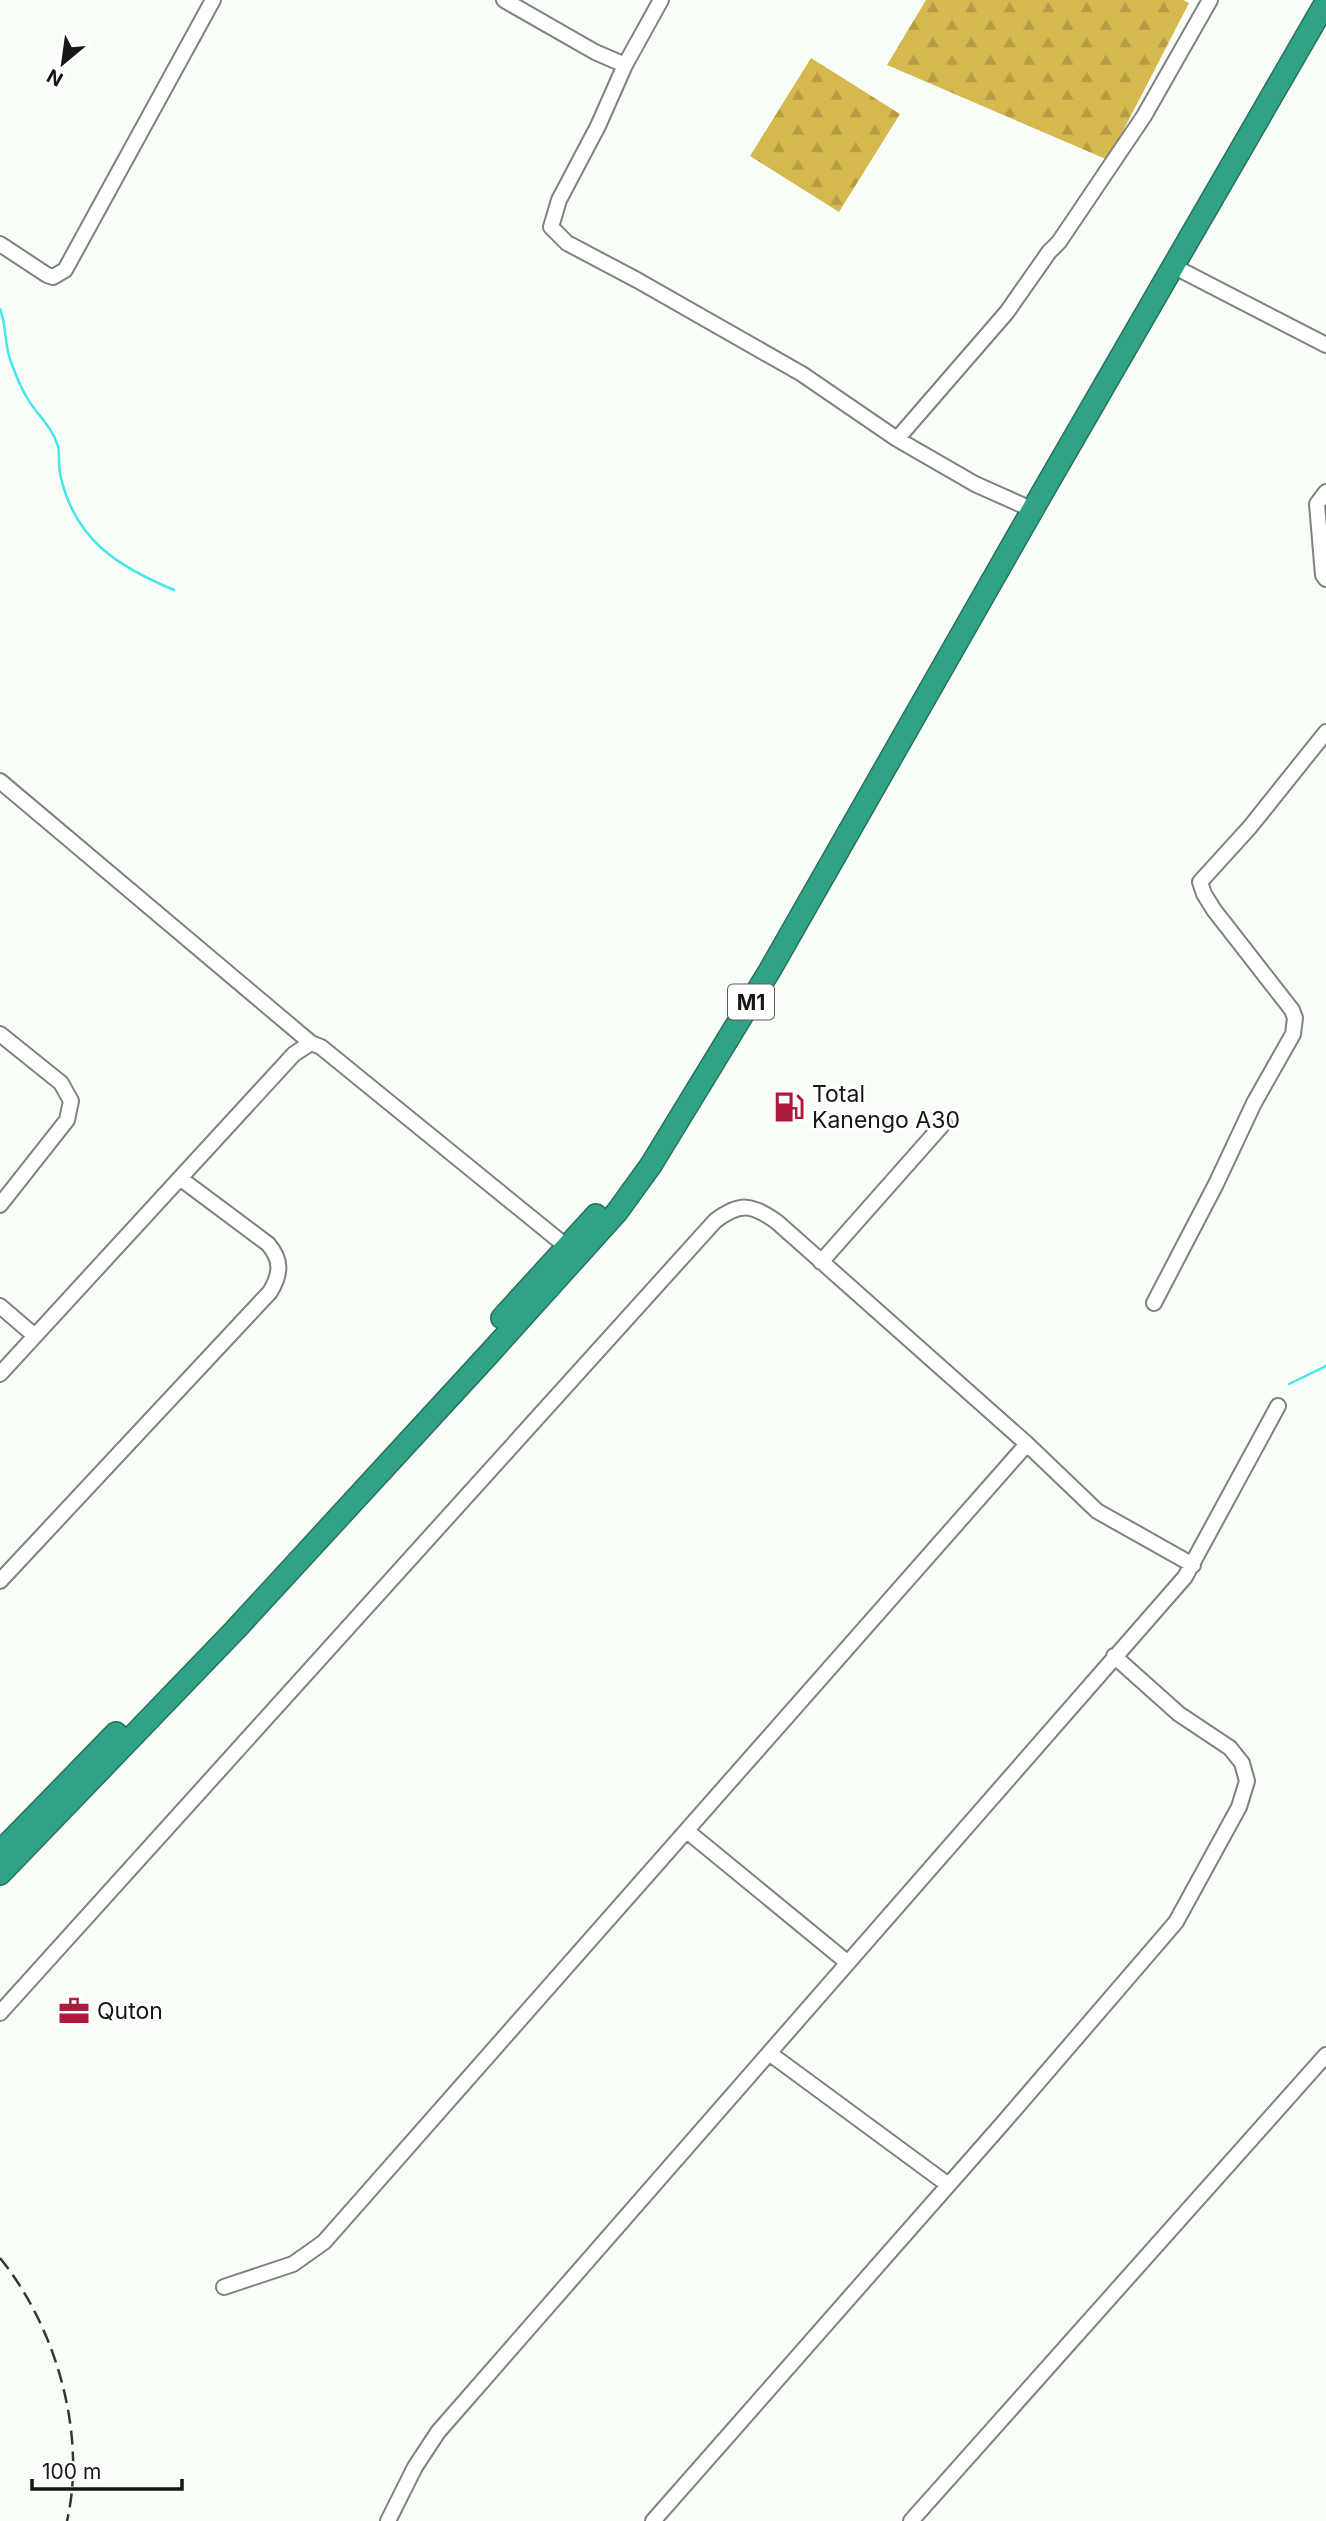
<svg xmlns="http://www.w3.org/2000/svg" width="1326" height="2521" font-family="Inter,sans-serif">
<defs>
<pattern id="forest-firs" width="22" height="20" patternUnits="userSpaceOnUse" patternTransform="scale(1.75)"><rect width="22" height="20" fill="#d5b84e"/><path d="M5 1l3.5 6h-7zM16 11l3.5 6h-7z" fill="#b69d43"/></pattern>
</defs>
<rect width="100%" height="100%" fill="#f8fdf8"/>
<path fill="url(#forest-firs)" d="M 926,0 L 1183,0 L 1189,3 L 1108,160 L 887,65 Z
M 811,58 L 900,114 L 839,212 L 750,156 Z"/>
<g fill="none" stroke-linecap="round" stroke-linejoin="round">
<path stroke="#47e6ea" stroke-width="2.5" d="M 0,309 C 7,326 4,345 11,362 C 15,373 20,386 26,396 C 35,413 52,426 58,446 C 60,456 58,468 61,478 C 76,541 119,567 174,590
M 1289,1384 L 1326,1366"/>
<g stroke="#7e837e" stroke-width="18">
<path id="minor" d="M 504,0 L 595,52 L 625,65
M 661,0 L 625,65 L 598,126 L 559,200 L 551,227 L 567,243 L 637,280 L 802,374 L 897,439 L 975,484 L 1022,505
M 0,244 L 47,275 L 53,277 L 65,270 L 213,0
M 1173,266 L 1326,345
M 897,439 L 1007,312 L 1049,252 L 1059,242 L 1144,116 L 1210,0
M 1326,492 L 1317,504 L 1323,575 L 1326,579
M 0,781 L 311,1043
M 0,1034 L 61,1083 L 71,1101 L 67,1120 L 0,1205
M 821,1262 L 944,1123
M 1154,1303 L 1216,1184 L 1254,1103 L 1293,1034 L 1295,1018 L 1292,1010 L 1214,910 L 1204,894 L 1200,882 L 1250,827 L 1326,732
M 0,1306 L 35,1336
M 0,1374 L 294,1054 L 311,1043 L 321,1047 L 572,1251
M 0,1581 L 270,1292 C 281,1274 282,1260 268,1244 L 181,1179
M 687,1831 L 848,1963
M 0,2013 L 715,1221 C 740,1202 752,1204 777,1222 L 1027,1444 L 1097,1511 L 1193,1565
M 769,2053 L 947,2184
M 224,2287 L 293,2264 L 324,2242 L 1027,1444
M 388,2521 L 415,2467 L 438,2432 L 1185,1577 L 1278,1406
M 653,2521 L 1003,2123 L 1176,1922 L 1239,1807 L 1247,1781 L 1242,1763 L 1230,1748 L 1179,1714 L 1114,1656
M 911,2521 L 1326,2055"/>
</g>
<g stroke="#27725e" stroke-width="24">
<path id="highway" d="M 502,1318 L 596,1215
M 0,1852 L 116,1733
M 0,1874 L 235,1630 L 489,1354 L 617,1212 L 651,1165 L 770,970 L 1041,495 L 1326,2"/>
</g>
<use href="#minor" stroke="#fff" stroke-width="14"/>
<use href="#highway" stroke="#30a385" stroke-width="21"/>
<path stroke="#343634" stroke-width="2.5" stroke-dasharray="14 7" stroke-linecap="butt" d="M 0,2258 C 56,2327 87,2434 67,2521"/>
</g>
<defs>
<g id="fuel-bare" transform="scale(2.415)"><path d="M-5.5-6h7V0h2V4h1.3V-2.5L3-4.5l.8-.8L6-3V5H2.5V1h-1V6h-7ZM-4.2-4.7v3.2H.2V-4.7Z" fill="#ae1a3c" stroke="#fff" stroke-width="2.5" paint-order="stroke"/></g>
<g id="office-bare" transform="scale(2.415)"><path d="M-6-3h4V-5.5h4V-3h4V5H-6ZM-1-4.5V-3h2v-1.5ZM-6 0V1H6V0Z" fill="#ae1a3c" stroke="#fff" stroke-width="2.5" paint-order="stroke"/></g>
</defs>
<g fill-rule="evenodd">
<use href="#fuel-bare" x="789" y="1107"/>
<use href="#office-bare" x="74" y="2011"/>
</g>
<g text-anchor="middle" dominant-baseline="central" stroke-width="5" stroke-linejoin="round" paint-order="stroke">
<rect fill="#fff" stroke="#5b5c5b" stroke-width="2" x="728" y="984.5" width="46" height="35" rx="5"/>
<g font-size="21" font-weight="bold" fill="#151615">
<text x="751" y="1002">M1</text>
</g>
<g font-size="23" fill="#151615" stroke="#fff" text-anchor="start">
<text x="812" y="1094">Total<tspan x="812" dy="26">Kanengo A30</tspan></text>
<text x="97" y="2011">Quton</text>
</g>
</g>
<g transform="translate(63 63) rotate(209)" stroke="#ffffff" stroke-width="5" paint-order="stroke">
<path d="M0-5L12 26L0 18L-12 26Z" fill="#151615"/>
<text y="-10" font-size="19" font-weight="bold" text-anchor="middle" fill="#151615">N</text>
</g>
<path d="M32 2479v10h150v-10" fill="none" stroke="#151615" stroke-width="3.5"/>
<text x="42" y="2479" font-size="21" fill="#151615" stroke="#ffffff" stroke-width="5" paint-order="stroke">100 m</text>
</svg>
